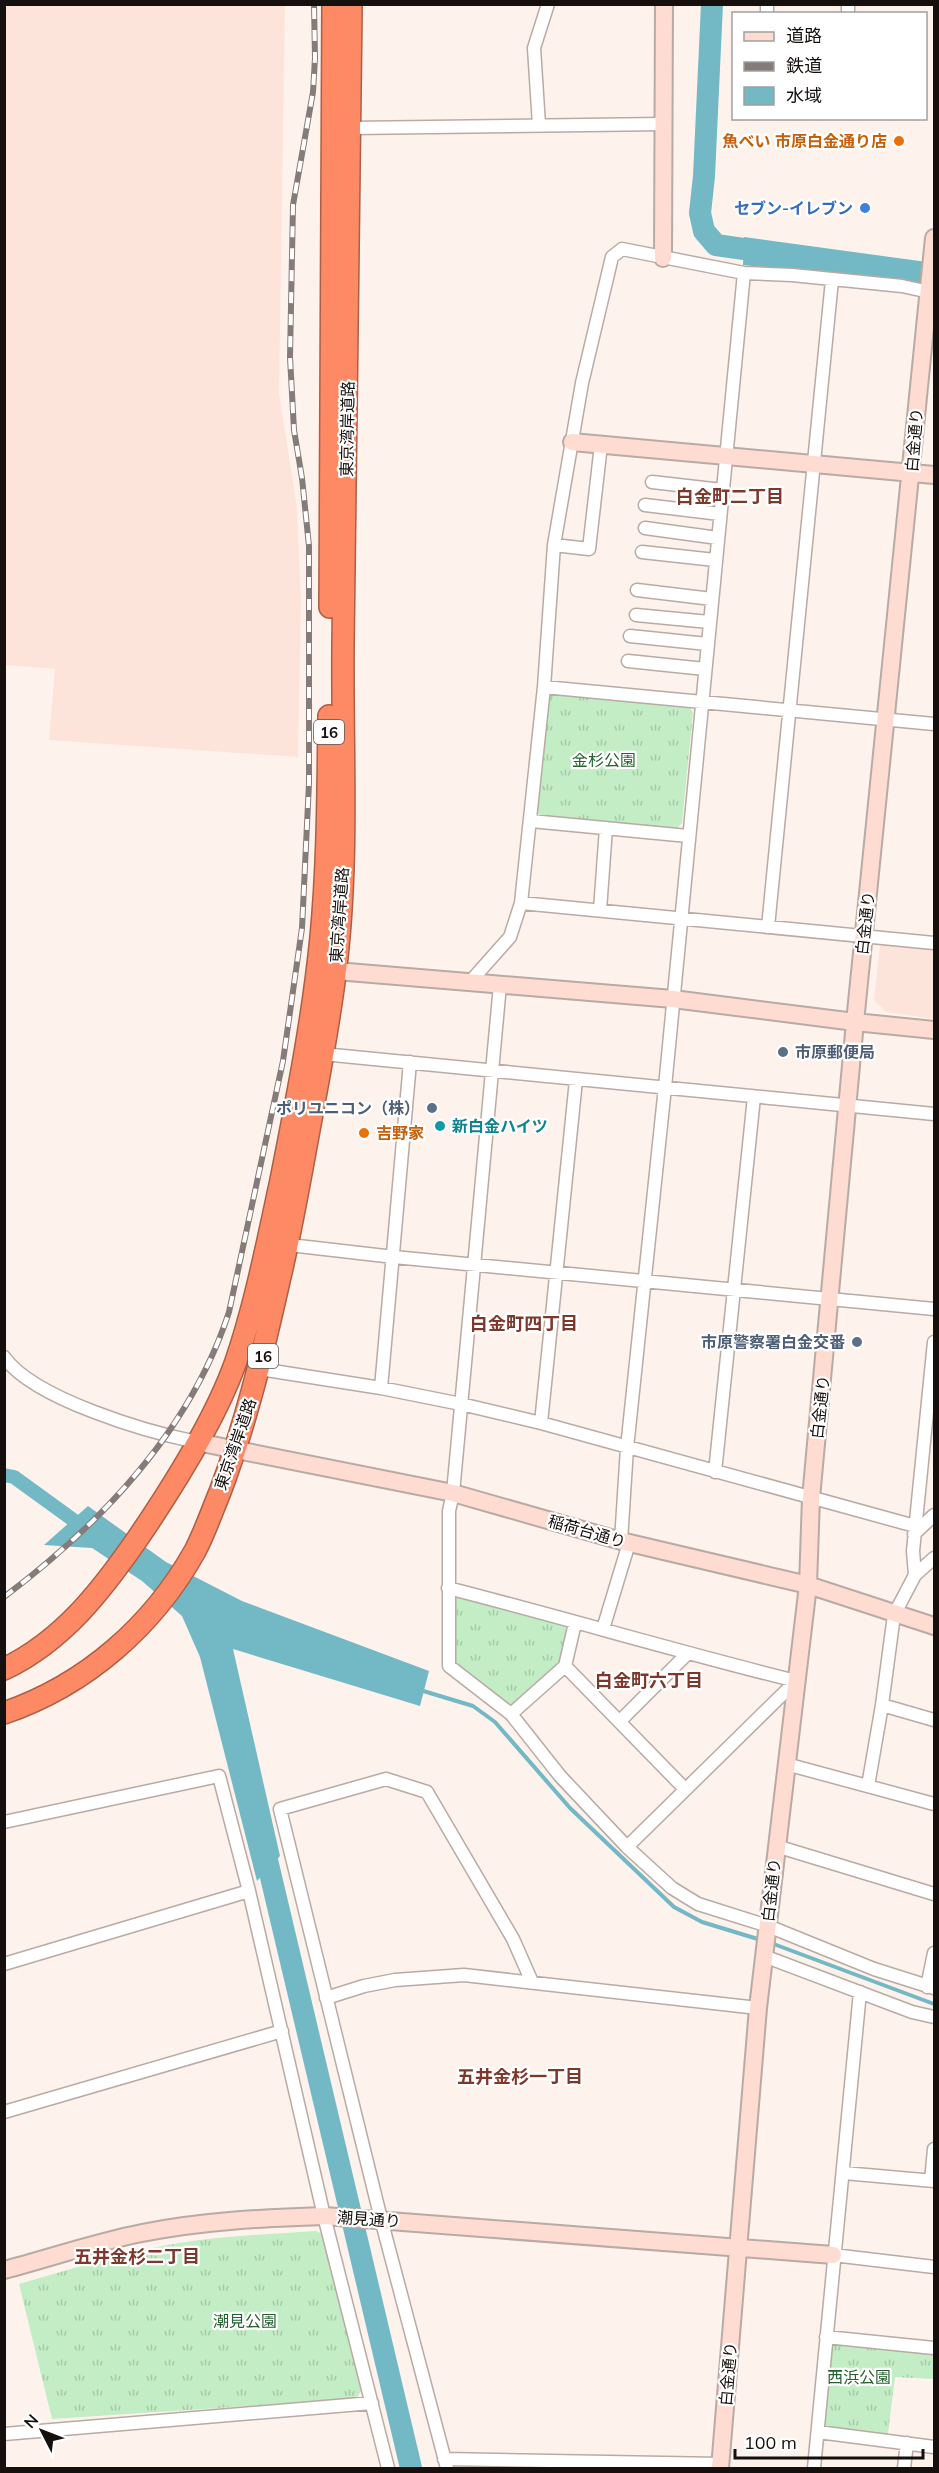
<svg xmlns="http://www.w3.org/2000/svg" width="939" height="2473" font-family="Mulish,'Noto Sans JP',sans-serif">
<defs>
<pattern id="grass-tufts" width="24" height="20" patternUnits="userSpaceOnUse" patternTransform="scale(1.5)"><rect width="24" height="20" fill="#c2edc5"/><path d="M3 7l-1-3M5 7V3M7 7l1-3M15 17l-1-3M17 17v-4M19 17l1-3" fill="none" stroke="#a6caa8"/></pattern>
</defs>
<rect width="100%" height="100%" fill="#fef2ed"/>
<path fill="#fce4db" d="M 4,5 L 285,5 L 279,393 L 297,508 L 301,602 L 298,757 L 49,740 L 55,669 L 5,665 Z
M 880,945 L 934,950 L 934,1019 L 886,1012 L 874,1000 Z"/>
<path fill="url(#grass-tufts)" d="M 553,692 L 687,705 L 693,712 L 682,823 L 675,830 L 542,817 L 536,812 L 545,698 Z
M 448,1588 L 575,1623 L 565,1666 L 511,1714 L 449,1666 Z
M 316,2231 L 325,2235 L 361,2391 L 356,2399 L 52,2419 L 19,2284 C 72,2269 124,2252 179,2243 C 225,2236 270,2234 316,2231 Z
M 826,2337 L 934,2348 L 934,2379 L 895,2377 L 887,2441 L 818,2432 Z"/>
<path fill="#73b8c5" d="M 744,237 L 934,263 L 934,288 L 905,282 L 743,265 Z
M 88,1506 L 166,1562 L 242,1601 L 429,1671 L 420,1706 L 233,1649 L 280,1856 L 257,1881 L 200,1657 L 182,1616 L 142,1581 L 92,1548 L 44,1545 Z"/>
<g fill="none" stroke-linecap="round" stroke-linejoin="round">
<path stroke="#73b8c5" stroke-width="4" d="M 420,1690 L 473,1706 L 495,1722 L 570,1808 L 674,1907 L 702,1922 L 761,1940
M 771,1943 L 934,2004"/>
<path stroke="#73b8c5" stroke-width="14" d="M 4,1475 L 14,1477 L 87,1530"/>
<path stroke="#73b8c5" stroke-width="22" d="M 712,4 L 704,176 L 700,213 L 704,231 L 716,245 L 772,253
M 262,1839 L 411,2468"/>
<g stroke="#b9aaa4" stroke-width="15">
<path id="street" d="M 767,14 L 767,4
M 848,14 L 848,4
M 539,125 L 534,48 L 548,4
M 351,128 L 663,124
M 652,482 L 722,490
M 645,505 L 720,514
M 645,528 L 718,538
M 554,545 L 589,549 L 601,445
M 642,552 L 715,560
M 637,590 L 712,599
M 636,615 L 709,622
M 630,636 L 707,644
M 628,661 L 705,669
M 544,687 L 934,724
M 531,821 L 688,836
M 521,903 L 934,943
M 600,910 L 606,828
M 768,927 L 832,280
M 470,982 L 510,937 L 521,903 L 544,687 L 554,545 L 582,383 L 612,257 L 622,249 L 744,273 L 792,275 L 902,286 L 934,293
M 500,985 L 453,1493 L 449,1511 L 449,1666 L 511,1714 L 560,1776 L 627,1847 L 672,1888 L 698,1904 L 768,1926 L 874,1969 L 934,1988
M 323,1054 L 934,1114
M 281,1244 L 394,1257 L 934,1309
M 4,1357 C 34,1399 147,1432 197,1442
M 260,1369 L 381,1388 L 461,1404 L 541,1423 L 915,1526
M 381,1388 L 410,1062
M 541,1423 L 576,1080
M 715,1472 L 754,1097
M 914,1534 L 934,1515
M 621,1541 L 627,1448 L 665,1087 L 744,273
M 915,1575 L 913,1551 L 934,1342
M 448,1588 C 565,1618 679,1652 796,1681
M 603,1629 L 629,1543
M 565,1666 L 685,1789
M 882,1705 L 934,1720
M 511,1714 L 565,1666 L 575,1623
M 620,1721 L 687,1654
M 786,1764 L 934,1804
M 868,1786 L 882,1705 L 894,1615 L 915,1575 L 934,1558
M 4,1822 L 219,1776 L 249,1891 L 324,2216 L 388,2468
M 776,1846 L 934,1894
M 627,1847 L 796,1681
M 764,1956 L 912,2012 L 934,2017
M 4,1964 L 249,1891
M 927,1987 L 934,1953
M 326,1998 L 364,1986 L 395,1980 L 464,1975 L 758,2008
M 4,2112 L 282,2031
M 844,2173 L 934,2181
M 931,2181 L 934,2149
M 833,2255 L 934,2267
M 826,2337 L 934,2348
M 818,2432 L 934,2447
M 4,2434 L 372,2403
M 444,2459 L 720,2464
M 447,2468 L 381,2219 L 280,1809 L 386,1779 L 427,1792 L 513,1939 L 532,1982
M 814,2468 L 860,1992
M 904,2468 L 907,2443"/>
</g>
<g stroke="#b9aaa4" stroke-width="20">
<path id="secondary" d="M 663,258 L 664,4
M 572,442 L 934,475
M 336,971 L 673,999 L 855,1022 L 934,1030
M 197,1442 L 453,1493 L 621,1541 L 808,1585 L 934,1626
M 4,2270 C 50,2258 96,2242 142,2233 C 202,2221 263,2218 324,2216 L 833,2255
M 720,2468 L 758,2008 L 808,1585 L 811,1498 L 855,1022 L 934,238"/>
</g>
<g stroke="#ac5f47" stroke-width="24">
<path id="highway" d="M 330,607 L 333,4
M 4,1669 C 63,1641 102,1590 138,1538 C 172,1488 214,1422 235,1364 C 255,1307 268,1240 281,1180 C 297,1099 313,1019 321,937 C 328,864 328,790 329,716
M 4,1713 C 86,1685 153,1626 195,1551 C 205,1532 212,1511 220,1492 C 246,1423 263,1352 279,1281 C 292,1227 301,1173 311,1119 C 320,1071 329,1023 335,974 C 349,865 342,755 343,645 C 346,432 350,218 351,4"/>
</g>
<use href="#street" stroke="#fff" stroke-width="12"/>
<use href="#secondary" stroke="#fedcd1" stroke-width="16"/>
<use href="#highway" stroke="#fd8965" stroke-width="21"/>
<g stroke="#857c79" stroke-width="6">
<path id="rail" d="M 4,1597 C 101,1524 191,1429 229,1312 L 283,1061 L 302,928 L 309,783 L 309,546 L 302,478 L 294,430 L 290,357 L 293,205 L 313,92 L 315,58 L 314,4"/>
</g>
<use href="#rail" stroke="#fff" stroke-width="4" stroke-dasharray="11" stroke-linecap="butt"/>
</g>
<g fill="#e8710a" stroke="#fff" stroke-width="2">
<circle cx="899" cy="141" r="6"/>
<circle cx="364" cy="1133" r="6"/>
</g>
<circle fill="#3f7fe0" stroke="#fff" stroke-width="2" cx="865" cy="208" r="6"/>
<g fill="#5c6f8a" stroke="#fff" stroke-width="2">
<circle cx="783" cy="1052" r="6"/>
<circle cx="432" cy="1108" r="6"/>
<circle cx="857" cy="1342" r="6"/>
</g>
<circle fill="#0f9aa8" stroke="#fff" stroke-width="2" cx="440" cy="1126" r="6"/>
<g text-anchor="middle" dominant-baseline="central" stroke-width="4.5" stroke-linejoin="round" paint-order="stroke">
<g fill="#fff" stroke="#5b5856" stroke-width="1.5">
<rect x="314" y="720" width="30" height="24" rx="4.5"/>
<rect x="248" y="1344" width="30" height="24" rx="4.5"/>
</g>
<g font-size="15" font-weight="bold" fill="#15100e">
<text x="329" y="732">16</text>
<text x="263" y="1356">16</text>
</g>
<g font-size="16" font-weight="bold" fill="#c56008" stroke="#fff" text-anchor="end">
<text x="887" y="141">魚べい 市原白金通り店</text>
<text x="376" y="1133" text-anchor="start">吉野家</text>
</g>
<g font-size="16" font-weight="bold" fill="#366cbe" stroke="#fff" text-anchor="end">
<text x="853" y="208">セブン-イレブン</text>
</g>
<g font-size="16" fill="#15100e" stroke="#fff">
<text transform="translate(347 429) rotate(-89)">東京湾岸道路</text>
<text transform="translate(914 440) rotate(-85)">白金通り</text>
<text transform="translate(339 915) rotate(-86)">東京湾岸道路</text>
<text transform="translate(865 923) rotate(-84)">白金通り</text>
<text transform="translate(820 1407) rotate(-84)">白金通り</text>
<text transform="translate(235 1444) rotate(-71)">東京湾岸道路</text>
<text transform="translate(587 1531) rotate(16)">稲荷台通り</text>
<text transform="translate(771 1890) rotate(-84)">白金通り</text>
<text transform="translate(369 2219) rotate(4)">潮見通り</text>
<text transform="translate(728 2374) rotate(-85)">白金通り</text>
</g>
<g font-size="16" fill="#26622f" stroke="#fff">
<text x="604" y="760">金杉公園</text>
<text x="245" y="2321">潮見公園</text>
<text x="859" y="2377">西浜公園</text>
</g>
<g font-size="16" font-weight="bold" fill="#4e5e75" stroke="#fff" text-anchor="end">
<text x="795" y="1052" text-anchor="start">市原郵便局</text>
<text x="420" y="1108">ポリユニコン（株）</text>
<text x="845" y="1342">市原警察署白金交番</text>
</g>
<g font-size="16" font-weight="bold" fill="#0d838f" stroke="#fff" text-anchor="start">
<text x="452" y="1126">新白金ハイツ</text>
</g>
<g font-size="18" font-weight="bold" fill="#7e382b" stroke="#fff">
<text x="730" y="496">白金町二丁目</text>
<text x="524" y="1323">白金町四丁目</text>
<text x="649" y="1680">白金町六丁目</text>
<text x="520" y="2076">五井金杉一丁目</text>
<text x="137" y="2256">五井金杉二丁目</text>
</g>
</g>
<rect width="939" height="2473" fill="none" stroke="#15100e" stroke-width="12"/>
<rect x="732" y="12" width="195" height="108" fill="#ffffff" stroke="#a19f9f" stroke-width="1.5"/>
<rect x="744" y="32" width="30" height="9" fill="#fedcd1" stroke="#a19f9f" stroke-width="1.5"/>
<text x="786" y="42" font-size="18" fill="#15100e">道路</text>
<rect x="744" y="62" width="30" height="9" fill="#857c79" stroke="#a19f9f" stroke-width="1.5"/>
<text x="786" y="72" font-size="18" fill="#15100e">鉄道</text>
<rect x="744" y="87" width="30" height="18" fill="#73b8c5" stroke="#a19f9f" stroke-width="1.5"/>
<text x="786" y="102" font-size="18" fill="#15100e">水域</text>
<g transform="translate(42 2431) rotate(312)" stroke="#ffffff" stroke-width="4.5" paint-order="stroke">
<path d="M0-4.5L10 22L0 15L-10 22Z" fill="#15100e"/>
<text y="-9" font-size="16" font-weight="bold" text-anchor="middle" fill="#15100e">N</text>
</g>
<path d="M735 2449v9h188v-9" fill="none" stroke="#15100e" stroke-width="3"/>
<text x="744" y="2449" font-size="18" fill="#15100e" stroke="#ffffff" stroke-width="4.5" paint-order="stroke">100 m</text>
</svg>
